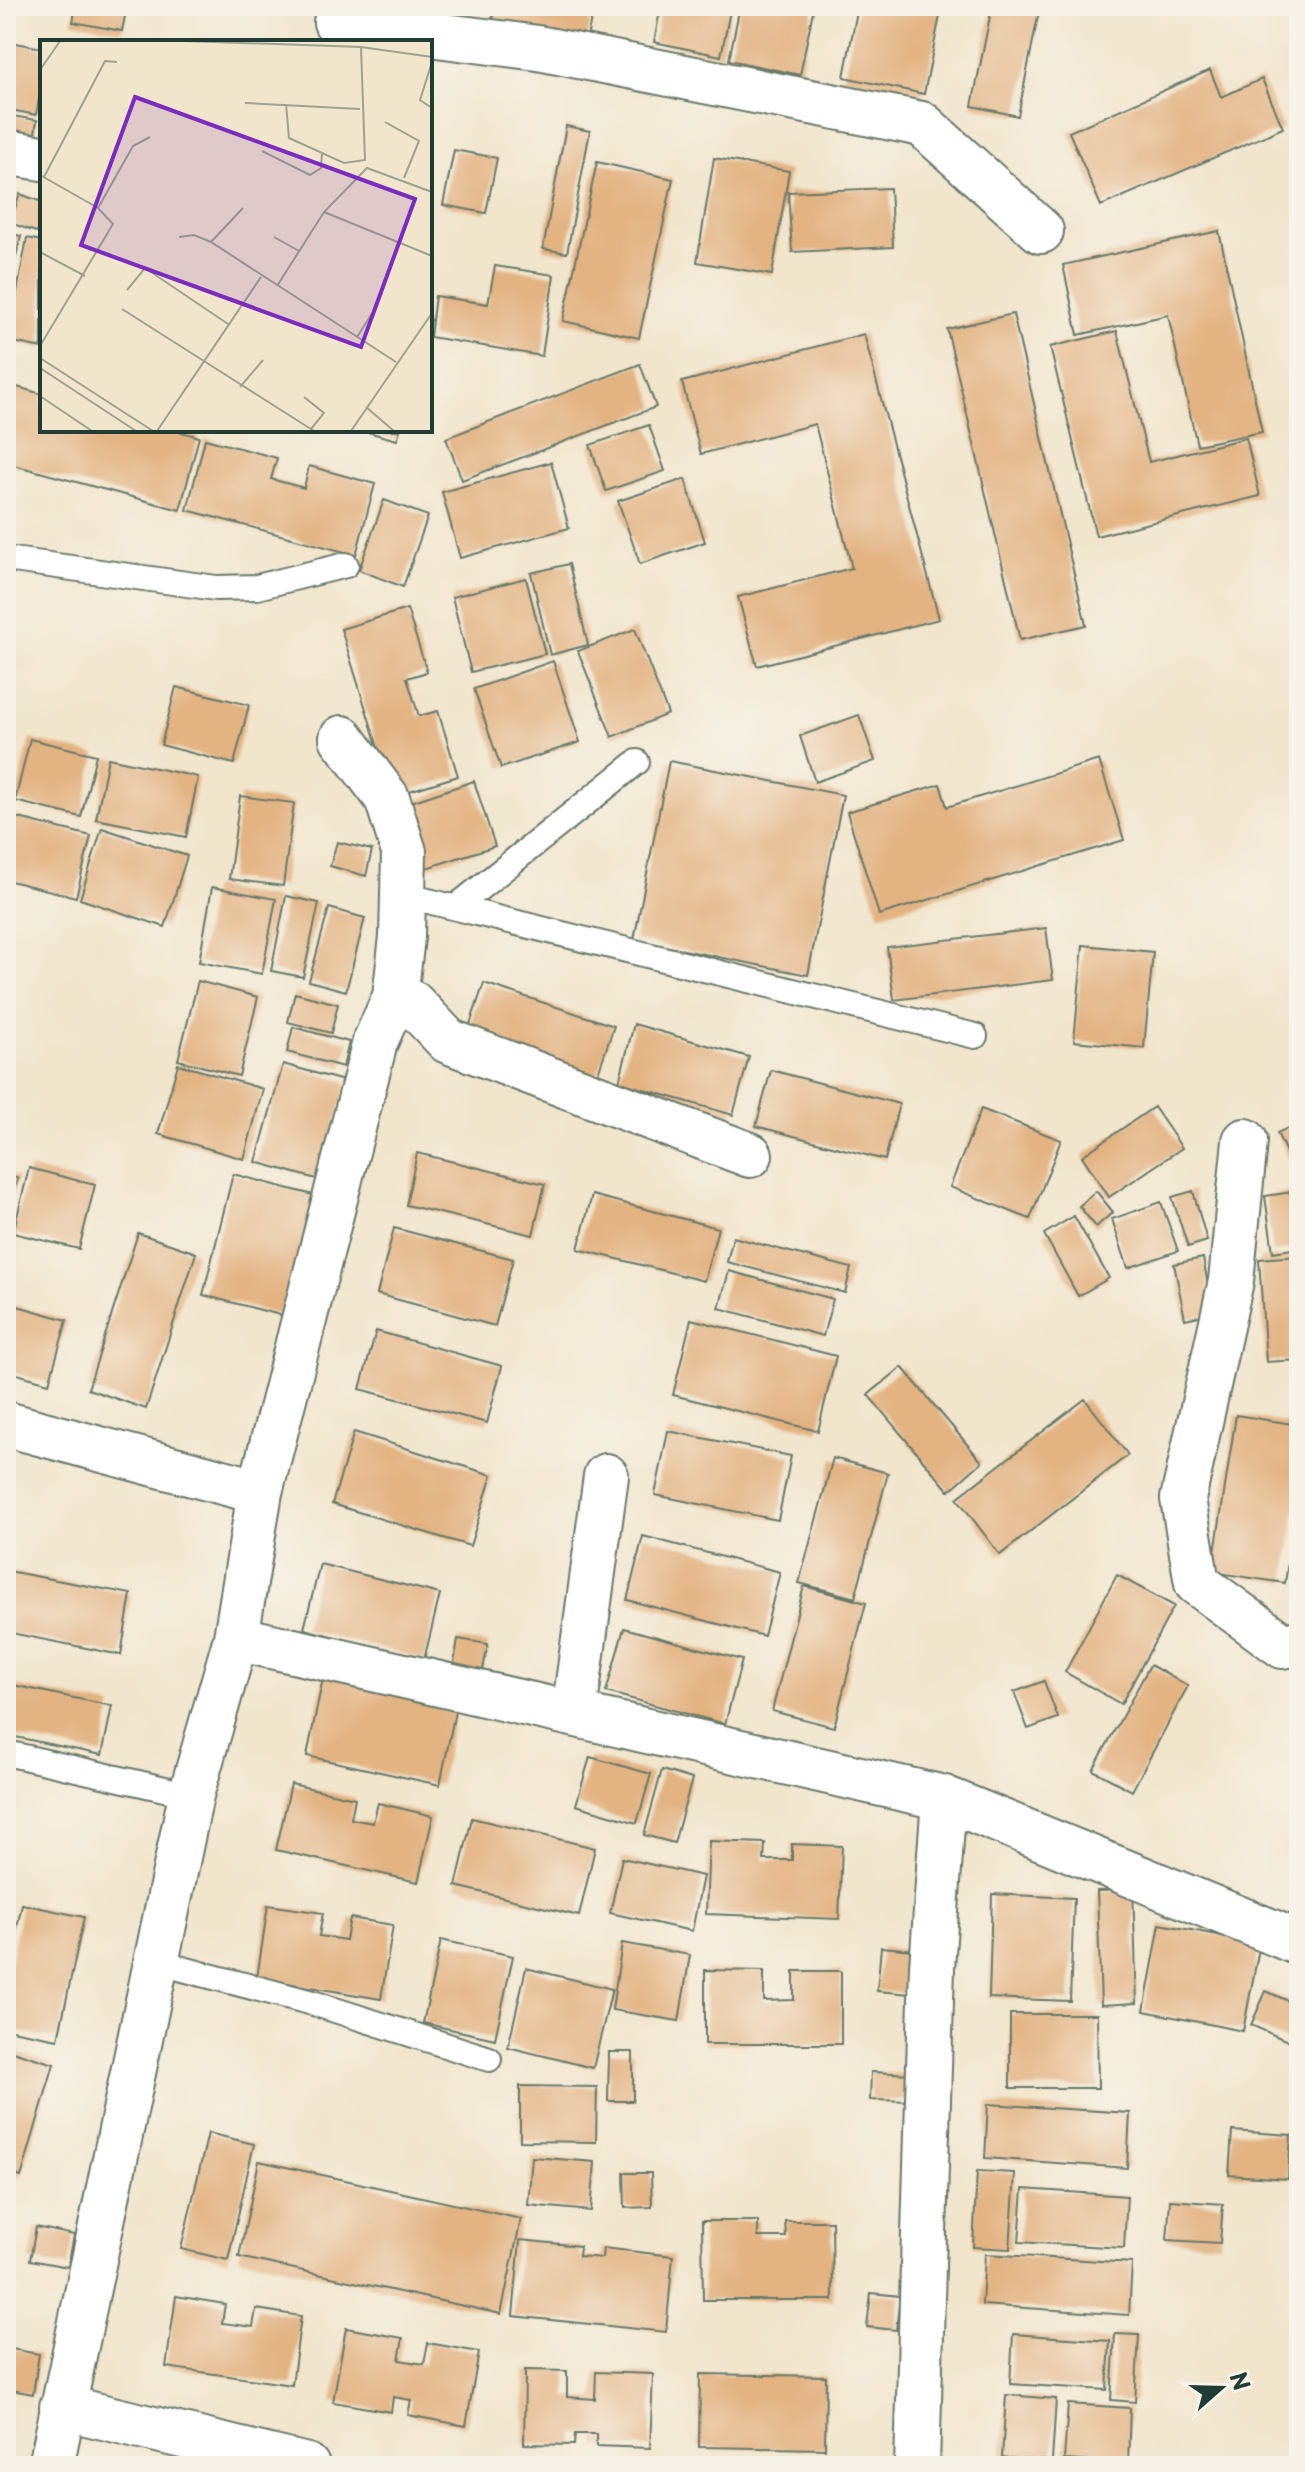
<svg xmlns="http://www.w3.org/2000/svg" width="1305" height="2472" font-family="'Playpen Sans',sans-serif">
<rect width="100%" height="100%" fill="#f7f3e8"/>
<filter id="ink" filterUnits="userSpaceOnUse"><feTurbulence type="fractalNoise" baseFrequency=".0125" numOctaves="2"/><feDisplacementMap in="SourceGraphic" scale="16" xChannelSelector="R" yChannelSelector="G"/><feConvolveMatrix kernelMatrix="1 2 1 2 8 2 1 2 1" color-interpolation-filters="sRGB"/></filter>
<filter id="wash" filterUnits="userSpaceOnUse"><feTurbulence type="fractalNoise" baseFrequency=".006" numOctaves="4" result="noise"/><feDisplacementMap in="SourceGraphic" scale="32" xChannelSelector="R" yChannelSelector="G"/><feGaussianBlur stdDeviation="1.8" result="paint"/><feColorMatrix in="noise" values="0 0 0 0 0 0 0 0 0 0 0 0 0 0 0 0 0 1.4 0 .05"/><feComposite in="paint" operator="in"/></filter>
<g filter="url(#wash)">
<rect width="100%" height="100%" fill="#f1e5cc"/>
<g id="blocks">
<path fill="#e3b382" d="M 76,6 L 127,6 L 122,31 L 73,22 Z
M 397,6 L 464,6 L 459,28 L 395,15 Z
M 495,6 L 594,6 L 586,42 L 492,22 Z
M 661,6 L 731,6 L 721,56 L 654,42 Z
M 740,6 L 814,6 L 800,75 L 729,60 Z
M 858,6 L 942,6 L 924,94 L 844,77 Z
M 992,6 L 1040,6 L 1018,116 L 972,106 Z
M 6,41 L 42,48 L 42,83 L 36,115 L 6,109 Z
M 1210,70 L 1221,97 L 1262,79 L 1283,128 L 1101,206 L 1069,132 Z
M 6,115 L 37,120 L 33,147 L 6,142 Z
M 566,126 L 590,131 L 567,253 L 543,249 Z
M 454,150 L 497,158 L 486,213 L 443,205 Z
M 714,158 L 789,171 L 772,275 L 697,262 Z
M 597,162 L 673,179 L 639,338 L 563,321 Z
M 890,188 L 893,247 L 792,252 L 788,192 Z
M 20,194 L 42,202 L 42,234 L 10,223 Z
M 1219,231 L 1262,432 L 1197,445 L 1168,315 L 1078,335 L 1063,265 Z
M 6,233 L 21,236 L 7,293 L 6,293 Z
M 27,238 L 42,241 L 42,348 L 8,341 Z
M 495,266 L 554,275 L 542,356 L 430,337 L 435,296 L 488,304 Z
M 1013,314 L 1086,625 L 1020,640 L 947,329 Z
M 1117,331 L 1149,462 L 1246,438 L 1260,496 L 1096,536 L 1050,347 Z
M 864,334 L 939,619 L 757,666 L 738,597 L 852,568 L 815,424 L 701,454 L 682,382 Z
M 640,364 L 656,407 L 462,480 L 446,438 Z
M 6,384 L 42,394 L 42,430 L 175,430 L 199,437 L 180,510 L 6,463 Z
M 649,425 L 665,471 L 606,491 L 590,445 Z
M 360,430 L 400,430 L 397,440 Z
M 205,439 L 277,458 L 271,479 L 304,488 L 309,466 L 375,484 L 356,555 L 187,510 Z
M 551,462 L 569,528 L 460,558 L 442,492 Z
M 685,479 L 705,542 L 640,564 L 618,501 Z
M 384,500 L 428,516 L 403,587 L 359,570 Z
M 569,564 L 588,645 L 550,655 L 531,573 Z
M 526,578 L 545,654 L 471,672 L 452,597 Z
M 407,609 L 427,672 L 407,678 L 419,716 L 438,711 L 458,776 L 393,796 L 341,629 Z
M 635,629 L 668,714 L 612,737 L 578,651 Z
M 553,661 L 580,742 L 501,768 L 474,689 Z
M 176,687 L 249,705 L 234,764 L 161,745 Z
M 859,715 L 875,761 L 815,782 L 800,736 Z
M 30,739 L 96,755 L 81,817 L 15,801 Z
M 108,758 L 198,777 L 186,837 L 96,819 Z
M 1099,760 L 1124,840 L 879,915 L 847,812 L 940,784 L 947,807 Z
M 669,761 L 843,795 L 808,975 L 634,940 Z
M 474,781 L 495,846 L 423,869 L 402,805 Z
M 240,796 L 294,803 L 283,886 L 229,879 Z
M 11,816 L 91,836 L 76,897 L 6,880 L 6,838 Z
M 102,828 L 187,856 L 165,927 L 80,899 Z
M 337,842 L 372,850 L 366,876 L 330,866 Z
M 212,887 L 276,899 L 262,974 L 199,962 Z
M 286,896 L 319,903 L 303,977 L 271,971 Z
M 329,908 L 365,918 L 346,991 L 309,981 Z
M 1046,928 L 1053,980 L 894,1000 L 887,947 Z
M 1083,945 L 1153,952 L 1144,1048 L 1074,1041 Z
M 198,981 L 258,997 L 239,1076 L 178,1060 Z
M 484,983 L 614,1026 L 595,1082 L 465,1039 Z
M 295,993 L 338,1004 L 331,1033 L 288,1022 Z
M 634,1024 L 749,1057 L 733,1115 L 619,1082 Z
M 293,1027 L 349,1042 L 343,1067 L 287,1052 Z
M 178,1064 L 263,1089 L 244,1159 L 158,1134 Z
M 283,1064 L 347,1082 L 320,1180 L 256,1162 Z
M 771,1070 L 899,1104 L 885,1160 L 756,1126 Z
M 1154,1107 L 1182,1148 L 1109,1197 L 1082,1156 Z
M 981,1109 L 1061,1140 L 1030,1219 L 950,1187 Z
M 1299,1123 L 1299,1180 L 1277,1133 Z
M 417,1153 L 545,1184 L 533,1235 L 406,1205 Z
M 29,1168 L 95,1185 L 79,1249 L 13,1233 Z
M 6,1173 L 18,1178 L 6,1210 Z
M 233,1174 L 317,1196 L 288,1317 L 203,1295 Z
M 1096,1191 L 1113,1212 L 1096,1227 L 1079,1206 Z
M 1193,1191 L 1207,1241 L 1188,1247 L 1172,1197 Z
M 1299,1191 L 1299,1248 L 1273,1252 L 1265,1196 Z
M 592,1195 L 718,1228 L 704,1281 L 578,1249 Z
M 1161,1202 L 1178,1251 L 1128,1268 L 1112,1219 Z
M 1074,1216 L 1109,1278 L 1078,1296 L 1044,1234 Z
M 394,1228 L 513,1259 L 495,1326 L 377,1294 Z
M 138,1233 L 196,1253 L 146,1409 L 88,1389 Z
M 733,1237 L 851,1268 L 845,1293 L 727,1262 Z
M 1299,1256 L 1299,1360 L 1266,1362 L 1259,1259 Z
M 1203,1258 L 1213,1313 L 1185,1319 L 1174,1264 Z
M 729,1271 L 833,1299 L 823,1336 L 719,1308 Z
M 7,1303 L 67,1320 L 49,1383 L 6,1371 Z
M 691,1319 L 836,1356 L 818,1431 L 673,1395 Z
M 376,1331 L 502,1366 L 487,1423 L 360,1389 Z
M 902,1367 L 982,1462 L 949,1491 L 868,1395 Z
M 1085,1399 L 1128,1455 L 1000,1555 L 957,1498 Z
M 1236,1415 L 1299,1425 L 1299,1490 L 1285,1583 L 1212,1572 Z
M 668,1431 L 791,1456 L 778,1520 L 655,1495 Z
M 354,1432 L 492,1475 L 470,1546 L 332,1504 Z
M 833,1458 L 888,1473 L 855,1598 L 799,1583 Z
M 643,1536 L 780,1572 L 764,1636 L 627,1600 Z
M 320,1564 L 440,1594 L 424,1660 L 304,1629 Z
M 8,1571 L 131,1594 L 121,1655 L 6,1632 Z
M 1117,1575 L 1174,1606 L 1121,1704 L 1065,1672 Z
M 804,1586 L 866,1603 L 834,1727 L 772,1711 Z
M 624,1628 L 742,1660 L 725,1724 L 606,1692 Z
M 458,1639 L 488,1644 L 481,1680 L 452,1675 Z
M 326,1663 L 459,1692 L 440,1785 L 307,1756 Z
M 1150,1665 L 1188,1686 L 1132,1791 L 1093,1770 Z
M 1044,1681 L 1058,1718 L 1028,1729 L 1014,1692 Z
M 8,1684 L 112,1706 L 102,1755 L 6,1735 Z
M 590,1757 L 651,1774 L 637,1823 L 576,1805 Z
M 662,1770 L 692,1779 L 674,1843 L 644,1835 Z
M 291,1784 L 355,1798 L 351,1819 L 373,1823 L 378,1803 L 433,1816 L 418,1882 L 276,1850 Z
M 472,1818 L 595,1848 L 579,1916 L 456,1886 Z
M 709,1841 L 765,1843 L 764,1860 L 792,1860 L 792,1844 L 842,1846 L 839,1919 L 706,1914 Z
M 622,1858 L 703,1876 L 692,1931 L 610,1913 Z
M 1133,1890 L 1137,2003 L 1101,2005 L 1097,1891 Z
M 992,1894 L 1074,1898 L 1070,2001 L 989,1998 Z
M 22,1904 L 84,1917 L 58,2039 L 6,2029 L 6,1981 Z
M 268,1905 L 323,1913 L 319,1936 L 346,1940 L 350,1918 L 393,1925 L 381,1999 L 257,1978 Z
M 1160,1924 L 1260,1943 L 1243,2031 L 1144,2011 Z
M 441,1940 L 513,1956 L 495,2039 L 423,2023 Z
M 622,1943 L 690,1955 L 679,2021 L 612,2010 Z
M 881,1947 L 926,1951 L 922,1995 L 877,1991 Z
M 526,1968 L 612,1989 L 593,2068 L 508,2047 Z
M 705,1970 L 764,1971 L 764,2001 L 794,2000 L 794,1971 L 841,1971 L 841,2044 L 705,2044 Z
M 1266,1991 L 1299,2006 L 1299,2046 L 1251,2025 Z
M 1010,2014 L 1097,2014 L 1098,2088 L 1010,2088 Z
M 6,2049 L 54,2064 L 21,2177 L 6,2172 Z
M 609,2052 L 633,2052 L 633,2101 L 608,2101 Z
M 871,2072 L 912,2074 L 912,2101 L 870,2100 Z
M 520,2086 L 597,2087 L 596,2142 L 520,2141 Z
M 988,2104 L 1130,2113 L 1127,2168 L 985,2158 Z
M 1232,2131 L 1291,2135 L 1288,2179 L 1229,2175 Z
M 208,2133 L 254,2144 L 228,2260 L 181,2249 Z
M 532,2157 L 595,2162 L 591,2211 L 528,2205 Z
M 259,2161 L 521,2219 L 501,2314 L 239,2257 Z
M 977,2171 L 1015,2173 L 1010,2249 L 973,2247 Z
M 624,2173 L 651,2173 L 652,2207 L 625,2208 Z
M 1023,2189 L 1127,2196 L 1124,2248 L 1019,2242 Z
M 1170,2200 L 1223,2204 L 1220,2243 L 1167,2240 Z
M 702,2221 L 758,2221 L 758,2237 L 786,2237 L 785,2221 L 832,2221 L 833,2300 L 703,2300 Z
M 36,2227 L 74,2235 L 68,2267 L 30,2260 Z
M 520,2240 L 580,2246 L 579,2256 L 602,2258 L 603,2248 L 673,2256 L 666,2332 L 513,2316 Z
M 985,2254 L 1132,2263 L 1129,2315 L 982,2305 Z
M 871,2293 L 900,2296 L 896,2330 L 867,2327 Z
M 176,2296 L 225,2304 L 222,2323 L 253,2327 L 256,2309 L 301,2316 L 292,2385 L 166,2367 Z
M 346,2328 L 403,2338 L 399,2360 L 424,2364 L 428,2343 L 479,2352 L 466,2426 L 408,2415 L 411,2400 L 393,2397 L 391,2412 L 333,2402 Z
M 1013,2334 L 1110,2341 L 1107,2390 L 1010,2384 Z
M 1115,2334 L 1139,2335 L 1135,2402 L 1111,2400 Z
M 6,2348 L 39,2354 L 33,2394 L 6,2389 Z
M 525,2370 L 567,2371 L 567,2397 L 595,2399 L 596,2372 L 653,2374 L 650,2448 L 596,2446 L 596,2434 L 575,2434 L 574,2445 L 524,2444 Z
M 700,2374 L 826,2376 L 825,2449 L 699,2447 Z
M 1006,2395 L 1056,2399 L 1052,2461 L 1002,2458 Z
M 1068,2404 L 1130,2408 L 1128,2464 L 1064,2460 Z"/>
</g>
</g>
<g filter="url(#ink)">
<use href="#blocks" fill-opacity="0" stroke="#687869" stroke-width="2"/>
<g fill="none" stroke-linecap="round" stroke-linejoin="round">
<g stroke="#687869" stroke-width="28">
<path id="service" d="M 6,559 L 216,588 L 257,587 L 346,565
M 404,895 L 975,1036
M 456,907 L 637,762
M 6,1753 L 191,1795
M 156,1962 L 313,2003 L 489,2059"/>
</g>
<g stroke="#687869" stroke-width="48">
<path id="minor" d="M 336,22 L 538,48 L 922,124 L 1041,231
M 6,152 L 42,158
M 395,997 L 412,1003 L 448,1041 L 750,1155
M 1245,1141 L 1231,1281 L 1183,1499 L 1197,1583 L 1283,1646 L 1299,1643
M 6,1424 L 260,1492
M 236,1638 L 944,1798 L 1299,1943
M 574,1713 L 606,1476
M 62,2407 L 307,2466
M 51,2466 L 191,1795 L 236,1638 L 260,1492 L 375,1042 L 395,997 L 402,937 L 404,852 L 387,798 L 342,738
M 917,2466 L 932,1967 L 944,1798"/>
</g>
<use href="#service" stroke="#fff" stroke-width="24"/>
<use href="#minor" stroke="#fff" stroke-width="44"/>
</g>
</g>
<g transform="translate(40 40)">
<rect width="392" height="392" fill="#f1e5cc"/>
<path fill="none" stroke="#9da28f" stroke-width="2" d="M 144,1 L 321,7 L 392,17M 392,22 L 380,60 L 392,68M 0,30 L 20,1M 205,63 L 320,69M 246,64 L 249,98 L 304,123 L 325,120 L 321,7M 345,82 L 379,101 L 364,138M 222,111 L 270,135 L 281,128 L 282,114M 0,135 L 58,168 L 73,184 L 0,306M 4,137 L 65,21 L 77,22M 58,168 L 93,106 L 110,97M 284,172 L 392,216M 139,197 L 154,195 L 171,202 L 356,322M 234,197 L 259,211M 171,202 L 203,168M 0,212 L 45,236M 237,246 L 284,172 L 327,128 L 392,152M 87,250 L 105,228 L 188,284M 82,269 L 274,391M 317,297 L 338,264M 0,318 L 113,391M 0,328 L 96,391M 200,347 L 223,320M 0,356 L 52,391M 264,357 L 284,373 L 271,389M 326,367 L 354,391M 117,391 L 221,237M 311,391 L 392,273"/>
<path fill="#7b2cbf" fill-opacity="0.15" stroke="#7b2cbf" stroke-width="4" d="M 95,57 L 375,159 L 321,307 L 41,205 Z"/>
<rect width="392" height="392" fill="none" stroke="#1f3d34" stroke-width="4"/>
</g>
<rect width="1305" height="2472" fill="none" stroke="#f7f3e8" stroke-width="32"/>
<g transform="translate(1221 2388) rotate(70)" stroke="#f7f3e8" stroke-width="6" paint-order="stroke">
<path d="M0-6L14 30L0 20L-14 30Z" fill="#1f3d34"/>
<text y="-12" font-size="22" font-weight="bold" text-anchor="middle" fill="#1f3d34">N</text>
</g>
</svg>
